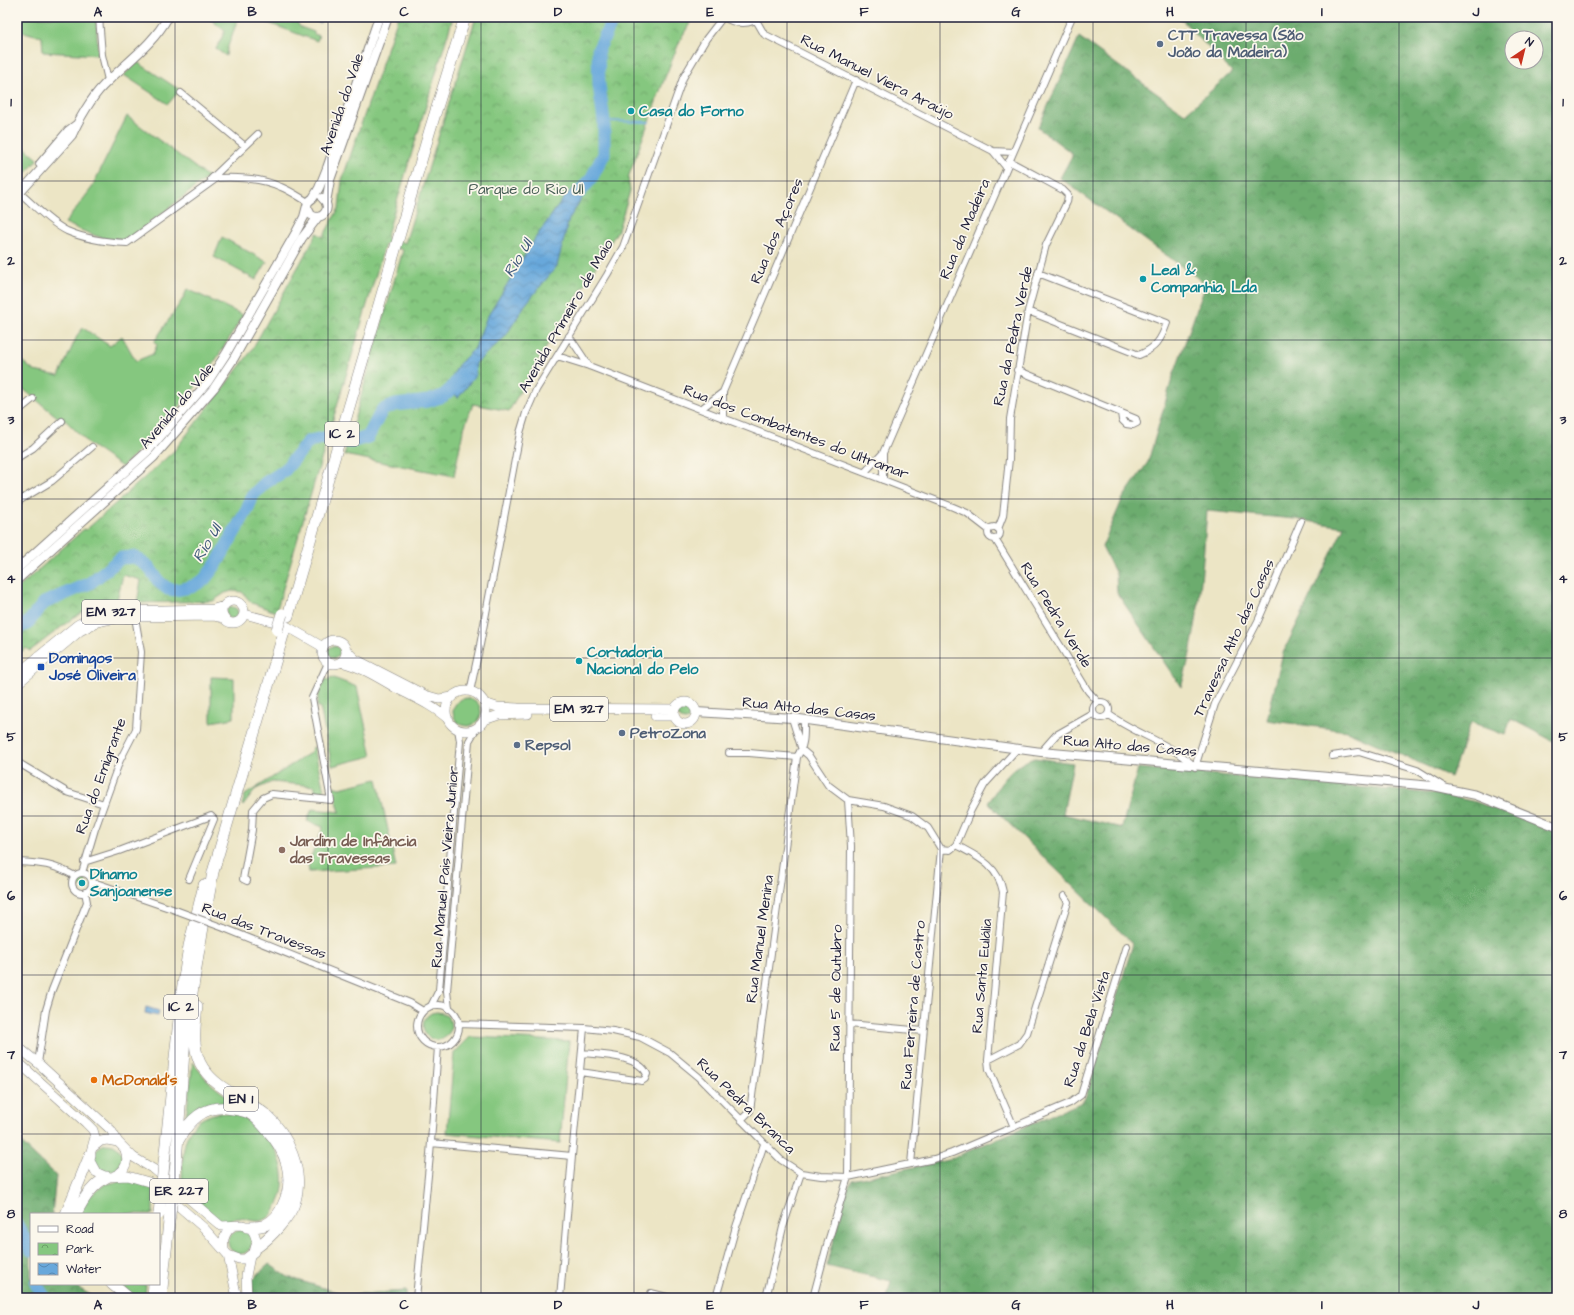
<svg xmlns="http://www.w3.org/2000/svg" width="1574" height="1315" font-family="'Architects Daughter',sans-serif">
<defs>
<pattern id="forest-crowns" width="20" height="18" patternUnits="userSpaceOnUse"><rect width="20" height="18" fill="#6cac6e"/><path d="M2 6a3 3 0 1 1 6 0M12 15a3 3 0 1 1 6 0" fill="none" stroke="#588c5c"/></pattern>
<pattern id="park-crowns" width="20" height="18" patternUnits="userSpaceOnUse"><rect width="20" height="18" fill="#85c77f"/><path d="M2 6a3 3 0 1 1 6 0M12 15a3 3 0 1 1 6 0" fill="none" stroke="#6ca169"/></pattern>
<pattern id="water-waves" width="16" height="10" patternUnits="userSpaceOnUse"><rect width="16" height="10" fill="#68a8db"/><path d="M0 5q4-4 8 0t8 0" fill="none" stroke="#5588b3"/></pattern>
</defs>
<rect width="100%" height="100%" fill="#fbf7ec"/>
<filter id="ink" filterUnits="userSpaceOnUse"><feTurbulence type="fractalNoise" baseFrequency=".025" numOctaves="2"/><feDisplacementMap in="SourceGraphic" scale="8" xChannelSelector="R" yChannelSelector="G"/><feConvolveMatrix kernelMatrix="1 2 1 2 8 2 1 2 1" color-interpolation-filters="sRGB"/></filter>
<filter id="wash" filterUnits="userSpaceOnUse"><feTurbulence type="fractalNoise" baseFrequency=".012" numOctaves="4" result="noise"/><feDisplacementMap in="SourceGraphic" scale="16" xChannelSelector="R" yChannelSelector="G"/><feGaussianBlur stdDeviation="0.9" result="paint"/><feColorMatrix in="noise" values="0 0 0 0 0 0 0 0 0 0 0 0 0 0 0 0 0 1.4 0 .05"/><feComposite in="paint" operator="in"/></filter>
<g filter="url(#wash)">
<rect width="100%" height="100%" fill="#ece5c5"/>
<path fill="#85c77f" stroke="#54745d" d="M 17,17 L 96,17 L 98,55 L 43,52 L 42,37 L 17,30 Z
M 211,17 L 232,17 L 238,19 L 227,49 L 226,56 L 216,49 L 225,31 L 210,19 Z
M 252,17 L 294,17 L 300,27 L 314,32 L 314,34 L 319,36 L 317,41 Z
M 137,62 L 180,90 L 168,104 L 124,75 Z
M 127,116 L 208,177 L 130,239 C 113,246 81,230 65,223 L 91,189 Z
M 17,141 L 38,159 L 25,174 L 17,167 Z
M 222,237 L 267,262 L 256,280 L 214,257 Z
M 187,289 L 243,315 C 230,337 217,360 201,380 C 177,411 150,440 122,467 L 90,445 L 66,421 L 61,420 L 17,384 L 17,357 L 34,371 L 59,376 L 78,334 L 83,328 L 110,346 L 122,336 L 136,361 L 153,354 L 157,345 L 154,342 L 184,297 Z
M226 613a6 6 0 1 1 12 0a6 6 0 1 1-12 0Z
M328 652a6 6 0 1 1 12 0a6 6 0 1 1-12 0Z
M 211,677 L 234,678 L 234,718 L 211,722 Z
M 331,677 L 357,687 L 372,756 L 332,766 L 320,707 L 317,706 L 318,696 L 325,679 L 328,680 Z
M453 712a14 14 0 1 1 28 0a14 14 0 1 1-28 0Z
M678 713a7 7 0 1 1 14 0a7 7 0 1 1-14 0Z
M 313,747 L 314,747 L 324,791 L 323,792 L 315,792 L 315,786 L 272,782 L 256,789 L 243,806 L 242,805 L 245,795 L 310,753 Z
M 377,779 L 396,867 L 309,872 L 308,864 L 323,827 L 307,821 L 312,809 L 340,812 L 332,786 L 340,788 Z
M77.5 883a4.5 4.5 0 1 1 9 0a4.5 4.5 0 1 1-9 0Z
M423 1026a14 14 0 1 1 28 0a14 14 0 1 1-28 0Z
M 470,1037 L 569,1041 L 560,1143 L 447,1133 L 454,1053 Z
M 193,1062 C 210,1087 224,1095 250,1109 C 235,1106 220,1100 205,1105 C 199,1108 192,1113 186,1117 Z
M 218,1113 C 227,1113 234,1114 242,1117 C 273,1131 294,1173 278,1204 C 274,1211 272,1217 264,1220 C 255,1223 249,1219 240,1218 C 233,1218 227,1223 220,1222 L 182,1186 C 183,1154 179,1121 218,1113 Z
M94 1158a14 14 0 1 1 28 0a14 14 0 1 1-28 0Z
M 129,1180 L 143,1183 L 153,1189 L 153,1214 L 80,1214 L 89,1197 L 105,1184 Z
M228 1242a12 12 0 1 1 24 0a12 12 0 1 1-24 0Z
M 120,1284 L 146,1284 L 145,1298 L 135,1298 Z"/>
<path fill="url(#forest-crowns)" stroke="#476754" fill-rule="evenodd" d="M 1179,17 L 1557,17 L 1557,743 L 1511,719 L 1505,735 L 1471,722 L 1451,777 L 1347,731 L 1267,720 L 1283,653 L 1344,527 L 1295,519 L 1207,511 C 1202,570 1199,631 1181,687 L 1117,593 L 1116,574 L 1102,547 L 1123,498 L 1148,462 L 1172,379 L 1206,284 L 1060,178 L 1073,154 L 1038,128 L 1079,37 L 1185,114 L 1232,72 ZM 1512,38 L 1536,38 L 1536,62 L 1512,62 Z
M 1035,758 L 1073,763 L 1063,814 L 1122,828 L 1138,768 L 1438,794 L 1476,802 L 1557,832 L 1557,1298 L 887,1298 L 891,1281 L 827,1266 L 848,1187 L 852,1180 L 948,1160 L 1080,1103 L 1083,1101 L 1086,1096 L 1133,944 L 988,803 C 1000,784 1012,764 1035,758 Z
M 17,1139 L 56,1176 L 52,1214 L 31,1214 L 31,1284 L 71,1284 L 96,1298 L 17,1298 Z
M 269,1264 L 288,1277 L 346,1295 L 406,1291 L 406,1298 L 253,1298 L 252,1280 Z"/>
<path fill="url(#park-crowns)" stroke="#54745d" d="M 398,17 L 453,17 L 386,238 L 405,243 L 476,17 L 694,17 L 681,38 L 664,80 L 628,178 L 630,191 L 618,230 L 530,374 L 509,411 L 473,404 L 463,431 L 454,476 L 344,455 L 403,250 L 385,244 L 276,612 L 252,603 L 242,592 L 232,591 L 225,593 L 213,601 L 137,603 L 141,580 L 123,575 L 116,604 L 86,610 L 73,618 L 30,651 L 26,648 L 17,655 L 17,589 L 84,529 L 86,530 L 174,451 L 250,353 L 317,233 L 323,237 L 339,208 L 342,180 Z"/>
<path fill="url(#water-waves)" stroke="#45658b" d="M 302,17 L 323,17 L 320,23 Z
M 585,178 L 591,179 L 587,190 L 569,219 L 557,266 L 525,305 L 505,337 L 476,363 L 475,376 L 458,398 L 448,385 L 458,365 L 475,348 L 486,319 L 536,237 L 566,195 Z
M 22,619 L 28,627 L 17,636 L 17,624 Z
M 146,1007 L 159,1011 L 158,1016 L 145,1013 Z"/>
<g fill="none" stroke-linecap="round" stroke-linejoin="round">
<path stroke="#68a8db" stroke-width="2" d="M 604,121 L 649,122"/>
<path stroke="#68a8db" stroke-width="13" d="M 580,192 L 591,179 L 604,154 L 604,121 L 599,85 L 598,50 L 614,17
M 345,441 L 350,442 L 368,437 L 382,410 L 395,405 L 428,401 L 443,396 L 451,389 L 461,375
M 17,630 L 21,626 L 26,625 L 44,603 L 90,583 L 121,558 L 135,557 L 149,567 L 159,582 L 168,589 L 176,590 L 191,587 L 204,580 L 217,563 L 247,510 L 253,495 L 265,483 L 284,471 L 309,441 L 323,438 L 329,439
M 17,1225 L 31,1250
M 36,1284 L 45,1298"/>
</g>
</g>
<g filter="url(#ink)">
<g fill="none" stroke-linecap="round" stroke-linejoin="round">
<g stroke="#878480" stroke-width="8">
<path id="street" d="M 99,17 L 102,55 L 108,80
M 724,17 C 734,24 750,26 759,17
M 756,20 L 764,34 L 993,151 L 1006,167
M 181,93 L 245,146
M 993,151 L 1013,152
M 211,179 L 258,134
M 21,194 C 35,206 49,222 67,231 C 85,239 107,242 127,243 L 217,178 C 238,177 262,178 281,187 C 291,191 299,197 308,202
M 1028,311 L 1139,355 C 1156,348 1161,340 1167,323 L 1038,273
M 569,336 L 589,366
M 557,356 L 589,366 L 953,507 L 967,513 L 989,530
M 1017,370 L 1136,419 L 1137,423 L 1133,425 L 1126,424 L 1122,420 L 1121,413
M 701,409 L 723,392
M 17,412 L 33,399
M 723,418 L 723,392 L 856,80
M 883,453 L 883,480
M 17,458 L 33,448 L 62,421
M 865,472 L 883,453 L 1072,17
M 17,502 L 52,481 L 92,447
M988 533a6 6 0 1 1 12 0a6 6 0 1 1-12 0Z
M 998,529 L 1003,516 L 1009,459 L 1010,419 L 1028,311 L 1046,245 L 1067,202 L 1068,195 L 1063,190 L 1009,161
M 995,539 L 1088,691 L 1098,702
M 470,692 L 480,645 L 520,433 L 526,413 L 536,390 L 607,275 L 623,247 L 683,78 L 706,39 L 723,17
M1093 710a8 8 0 1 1 16 0a8 8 0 1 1-16 0Z
M 1108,714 C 1135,734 1171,743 1195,767 L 1215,704 L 1258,621 L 1301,521
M 792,718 L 802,750 L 809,756 L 828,785 L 848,800 L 884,806 L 912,816 L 928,828 L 941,849 L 950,850 L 956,845 L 971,810 L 985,784 L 1017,749
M 1041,752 L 1056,735 L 1093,714
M 729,753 L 749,753 L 797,757
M 1332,756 L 1359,752 L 1417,770 L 1446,788
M 17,762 L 67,792 L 104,804
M 956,845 C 978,857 998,865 1003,892 L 988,1060 L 989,1069 L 1014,1127
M 17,862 C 41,863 53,864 75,876
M 84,862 L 119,851 L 211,816 L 214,819 L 189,879
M 82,873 L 95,829 L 120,760 L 136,729 L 141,652 L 135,617
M72 883a10 10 0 1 1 20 0a10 10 0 1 1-20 0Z
M 247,881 L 243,879 L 252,830 L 253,810 L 263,798 L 272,794 L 331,800 L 312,698 L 328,663
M 92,883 L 99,884 L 178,911
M 224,928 L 410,1003 L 423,1011
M417 1026a21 21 0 1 1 42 0a21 21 0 1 1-42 0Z
M 431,1006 L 439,990 L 460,741 L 458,729
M 449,1009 L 447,991 L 469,741 L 476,729
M 458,1024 L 584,1028 L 613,1031 L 640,1037 L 670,1053 L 699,1077 L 781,1160 L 801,1173 L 821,1176 L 848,1177 L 934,1159 L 952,1153 L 1070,1103 L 1081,1095 L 1127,946
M 849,1024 L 923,1031
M 988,1060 L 1019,1044 L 1027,1033 L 1068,902 L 1064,896
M 38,1063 L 46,1010 L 52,990 L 87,902 L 85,892
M 580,1072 L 642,1081 L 645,1079 L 647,1074 C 638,1055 600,1055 582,1053
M 741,1120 L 750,1111 L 797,757 C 805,745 804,734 804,720
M 431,1143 L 572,1156 L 560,1298
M 572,1156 L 584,1028
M 911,1164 L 941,849
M 651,1293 L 671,1298
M 416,1298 L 430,1155 L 438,1047
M 716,1298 L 735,1230 L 764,1144
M 766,1298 L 783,1227 L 801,1173
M 813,1298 L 827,1245 L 848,1177 L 851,846 L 848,800"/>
</g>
<g stroke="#878480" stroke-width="10">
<path id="secondary" d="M 40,164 L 68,131 L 76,125
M 17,196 L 72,135 C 78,121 92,97 103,86 C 125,63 152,46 168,17
M 326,202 L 330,180 L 388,17
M 307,207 L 311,215 C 323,222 333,207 322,198
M 17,569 L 148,451 L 207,383 L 226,354 L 295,234 L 304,217 L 308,202 L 313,198 L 319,188 L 327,168 L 379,17
M 17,580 L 154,457 L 214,388 L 234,358 L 302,238 L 318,217
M 696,712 L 792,718 L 1041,752 L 1433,786 L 1476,795 L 1557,827"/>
</g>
<g stroke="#878480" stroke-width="10">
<path id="primary" d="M222 612a11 11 0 1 1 22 0a11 11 0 1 1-22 0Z
M 244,614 L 283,624 L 323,647
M322 652a12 12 0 1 1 24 0a12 12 0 1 1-24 0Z
M 346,650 L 355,659 L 425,695 L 439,699 L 453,697
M 341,662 C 360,666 379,678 396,688 C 415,698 434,706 449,720
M 17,674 L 77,625 L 95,615 L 116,611 L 214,609 L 224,606
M 17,684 L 80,631 L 97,622 L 116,618 L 135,617 L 214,616 L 224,618
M446 711a20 20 0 1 1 40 0a20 20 0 1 1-40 0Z
M674 713a11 11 0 1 1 22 0a11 11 0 1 1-22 0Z
M 484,703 L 497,707 L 518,708 L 674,709
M 655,716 L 674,716
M 484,720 L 499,715 L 528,714
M 17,1046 L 38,1063 L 111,1130 L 118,1142
M 17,1061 L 86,1123 L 93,1130 L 95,1137 L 90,1155 L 90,1161 L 96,1172 L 107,1177 L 128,1176 L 152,1183 L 204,1228 L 228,1255 L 239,1259 L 245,1259 L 254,1252 L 257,1242 L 254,1233 L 251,1229 L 243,1225 L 221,1226 L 155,1170 L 133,1157 L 118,1142 L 107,1140 L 101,1141 L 92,1148
M 114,1176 C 126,1171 129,1161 125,1150
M 224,1249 C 222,1239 225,1232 233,1226
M 228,1255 L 237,1298
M 247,1298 L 246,1276 L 250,1256"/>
</g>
<g stroke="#878480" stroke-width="12">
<path id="highway" d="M 288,616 L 430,130 L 465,17
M 197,1006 C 195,1026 191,1050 203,1068 C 218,1091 246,1098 266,1115 C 288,1134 304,1172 295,1201 C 291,1216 270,1238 257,1247
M 179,1139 C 189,1121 203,1106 226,1108 C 234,1109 242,1110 249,1113 C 256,1117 262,1124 267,1130 C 286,1150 296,1178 283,1205 C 280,1213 273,1221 265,1225 C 260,1227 253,1227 247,1227
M 165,1153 L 182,991 L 189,946 L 204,885
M 176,1163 L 185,1037 L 198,955 L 213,872 L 284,632
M 66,1214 L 90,1155
M 76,1214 C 83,1199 92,1185 107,1177
M 112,1284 L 129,1298
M 153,1298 L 154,1284
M 161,1298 L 169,1222"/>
</g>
<use href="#street" stroke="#fff" stroke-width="6"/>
<use href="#secondary" stroke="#fff" stroke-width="8"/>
<use href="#primary" stroke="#fff" stroke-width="9"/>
<use href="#highway" stroke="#fff" stroke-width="11"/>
<g stroke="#878480" stroke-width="8" stroke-linecap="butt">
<path id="street-bridge" d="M 178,911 L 224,928"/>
</g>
<g stroke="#878480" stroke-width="12" stroke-linecap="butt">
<path id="highway-bridge" d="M 277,630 L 282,614
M 159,1214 L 165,1153
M 169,1222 L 176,1163"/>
</g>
<use href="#street-bridge" stroke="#fff" stroke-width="6"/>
<use href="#highway-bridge" stroke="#fff" stroke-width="11"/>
</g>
</g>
<path fill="none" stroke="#22223b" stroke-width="1" stroke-opacity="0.55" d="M 175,17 L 175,1298M 328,17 L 328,1298M 481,17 L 481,1298M 634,17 L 634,1298M 787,17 L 787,1298M 940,17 L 940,1298M 1093,17 L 1093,1298M 1246,17 L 1246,1298M 1399,17 L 1399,1298M 17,181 L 1557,181M 17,340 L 1557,340M 17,499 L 1557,499M 17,658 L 1557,658M 17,816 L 1557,816M 17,975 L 1557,975M 17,1134 L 1557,1134"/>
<g fill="#5c6f8a" stroke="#fbf7ec" stroke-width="1.5">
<circle cx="1160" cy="44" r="4"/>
<circle cx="622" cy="733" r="4"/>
<circle cx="517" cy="745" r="4"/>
</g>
<g fill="#0f9aa8" stroke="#fbf7ec" stroke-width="1.5">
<circle cx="631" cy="111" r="4"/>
<circle cx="1143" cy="279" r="4"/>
<circle cx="579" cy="661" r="4"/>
<circle cx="82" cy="883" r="4"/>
</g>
<rect fill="#1a4fb4" stroke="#fbf7ec" stroke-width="1.5" x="37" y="663" width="8" height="8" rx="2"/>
<circle fill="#8d6e63" stroke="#fbf7ec" stroke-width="1.5" cx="282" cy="850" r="4"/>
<circle fill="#e8710a" stroke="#fbf7ec" stroke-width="1.5" cx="94" cy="1080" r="4"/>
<g text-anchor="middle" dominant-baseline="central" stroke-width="3.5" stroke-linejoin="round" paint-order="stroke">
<g fill="#fbf7ec" stroke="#636270" stroke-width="1">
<rect x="325" y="422" width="34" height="24" rx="3"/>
<rect x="82" y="600" width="58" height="24" rx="3"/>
<rect x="550" y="697" width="58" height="24" rx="3"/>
<rect x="164" y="995" width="34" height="24" rx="3"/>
<rect x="224" y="1087" width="34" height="24" rx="3"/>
<rect x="150" y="1179" width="58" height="24" rx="3"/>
</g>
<g font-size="14" font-weight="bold" fill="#22223b">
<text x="342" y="434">IC 2</text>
<text x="111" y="612">EM 327</text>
<text x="579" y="709">EM 327</text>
<text x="181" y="1007">IC 2</text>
<text x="241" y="1099">EN 1</text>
<text x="179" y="1191">ER 227</text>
</g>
<g font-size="15" font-weight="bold" fill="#4e5e75" stroke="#fbf7ec" text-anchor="start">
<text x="1168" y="35">CTT Travessa (São<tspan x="1168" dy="17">João da Madeira)</tspan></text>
<text x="630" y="733">PetroZona</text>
<text x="525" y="745">Repsol</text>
</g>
<g font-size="15" fill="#22223b" stroke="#fbf7ec">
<text transform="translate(877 77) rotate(27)">Rua Manuel Viera Araújo</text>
<text transform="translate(342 104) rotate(-71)">Avenida do Vale</text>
<text transform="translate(965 229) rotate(-67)">Rua da Madeira</text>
<text transform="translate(777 231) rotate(-67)">Rua dos Açores</text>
<text transform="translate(566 316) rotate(-60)">Avenida Primeiro de Maio</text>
<text transform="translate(1013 336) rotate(-78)">Rua da Pedra Verde</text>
<text transform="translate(177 406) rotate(-50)">Avenida do Vale</text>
<text transform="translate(796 432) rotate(21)">Rua dos Combatentes do Ultramar</text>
<text transform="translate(1056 615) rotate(58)">Rua Pedra Verde</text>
<text transform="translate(1234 638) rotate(-65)">Travessa Alto das Casas</text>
<text transform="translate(809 709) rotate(6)">Rua Alto das Casas</text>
<text transform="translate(1130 746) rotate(5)">Rua Alto das Casas</text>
<text transform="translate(101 776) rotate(-70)">Rua do Emigrante</text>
<text transform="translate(445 867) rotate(-85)">Rua Manuel Pais Vieira Junior</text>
<text transform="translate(264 931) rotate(21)">Rua das Travessas</text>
<text transform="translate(760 939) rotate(-82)">Rua Manuel Menina</text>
<text transform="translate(982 976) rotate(-85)">Rua Santa Eulália</text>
<text transform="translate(836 988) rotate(-89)">Rua 5 de Outubro</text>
<text transform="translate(913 1005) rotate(-85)">Rua Ferreira de Castro</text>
<text transform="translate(1087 1029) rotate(-72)">Rua da Bela Vista</text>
<text transform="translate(746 1106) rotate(44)">Rua Pedra Branca</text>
</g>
<g font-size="15" font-weight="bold" fill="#0d838f" stroke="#fbf7ec" text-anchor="start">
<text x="639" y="111">Casa do Forno</text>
<text x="1151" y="270">Leal &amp;<tspan x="1151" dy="17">Companhia, Lda</tspan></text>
<text x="587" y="652">Cortadoria<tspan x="587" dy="17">Nacional do Pelo</tspan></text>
<text x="90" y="874">Dínamo<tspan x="90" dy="17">Sanjoanense</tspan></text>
</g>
<g font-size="15" fill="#455c53" stroke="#fbf7ec">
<text x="526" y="189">Parque do Rio Ul</text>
</g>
<g font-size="15" font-weight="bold" fill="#164399" stroke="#fbf7ec" text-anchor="start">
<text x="49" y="658">Domingos<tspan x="49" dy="17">José Oliveira</tspan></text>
</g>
<g font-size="15" font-weight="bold" fill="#785e54" stroke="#fbf7ec" text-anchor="start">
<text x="290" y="841">Jardim de Infância<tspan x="290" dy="17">das Travessas</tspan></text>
</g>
<g font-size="15" font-weight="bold" fill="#c56008" stroke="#fbf7ec" text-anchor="start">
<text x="102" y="1080">McDonald's</text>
</g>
<g font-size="16" font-style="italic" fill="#3e587b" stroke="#fbf7ec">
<text transform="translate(518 258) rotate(-59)">Rio Ul</text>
<text transform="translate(207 543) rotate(-59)">Rio Ul</text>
</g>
</g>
<rect width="1574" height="1315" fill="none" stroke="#fbf7ec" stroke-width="44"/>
<rect x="30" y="1213" width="130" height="72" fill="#fbf7ec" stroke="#a4a2a5"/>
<rect x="38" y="1226" width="20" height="6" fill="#ffffff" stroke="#a4a2a5"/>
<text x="66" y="1233" font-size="12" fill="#22223b">Road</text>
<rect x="38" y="1243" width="20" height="12" fill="url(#park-crowns)" stroke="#a4a2a5"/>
<text x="66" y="1253" font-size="12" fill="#22223b">Park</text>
<rect x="38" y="1263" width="20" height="12" fill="url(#water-waves)" stroke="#a4a2a5"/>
<text x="66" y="1273" font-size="12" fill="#22223b">Water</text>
<g transform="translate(1524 50) rotate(35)"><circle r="19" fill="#fbf7ec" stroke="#a4a2a5"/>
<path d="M0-3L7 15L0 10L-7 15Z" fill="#c8321e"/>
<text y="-6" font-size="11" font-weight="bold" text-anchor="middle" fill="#22223b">N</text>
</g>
<rect x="22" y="22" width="1530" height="1271" fill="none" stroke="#22223b" stroke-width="1.5"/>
<g font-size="13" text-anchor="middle" font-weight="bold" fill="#22223b">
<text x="98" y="16">A</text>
<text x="252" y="16">B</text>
<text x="404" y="16">C</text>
<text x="558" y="16">D</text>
<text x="710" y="16">E</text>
<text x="864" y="16">F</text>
<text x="1016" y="16">G</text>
<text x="1170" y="16">H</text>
<text x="1322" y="16">I</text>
<text x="1476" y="16">J</text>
<text x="11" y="106">1</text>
<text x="1563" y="106">1</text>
<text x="11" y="265">2</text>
<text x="1563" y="265">2</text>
<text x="11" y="424">3</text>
<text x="1563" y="424">3</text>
<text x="11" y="583">4</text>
<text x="1563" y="583">4</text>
<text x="11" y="741">5</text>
<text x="1563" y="741">5</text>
<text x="11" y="900">6</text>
<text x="1563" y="900">6</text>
<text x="11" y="1059">7</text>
<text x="1563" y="1059">7</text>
<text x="11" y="1218">8</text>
<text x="1563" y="1218">8</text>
<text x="98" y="1309">A</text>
<text x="252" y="1309">B</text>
<text x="404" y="1309">C</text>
<text x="558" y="1309">D</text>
<text x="710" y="1309">E</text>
<text x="864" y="1309">F</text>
<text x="1016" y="1309">G</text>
<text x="1170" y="1309">H</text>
<text x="1322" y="1309">I</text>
<text x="1476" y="1309">J</text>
</g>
</svg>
